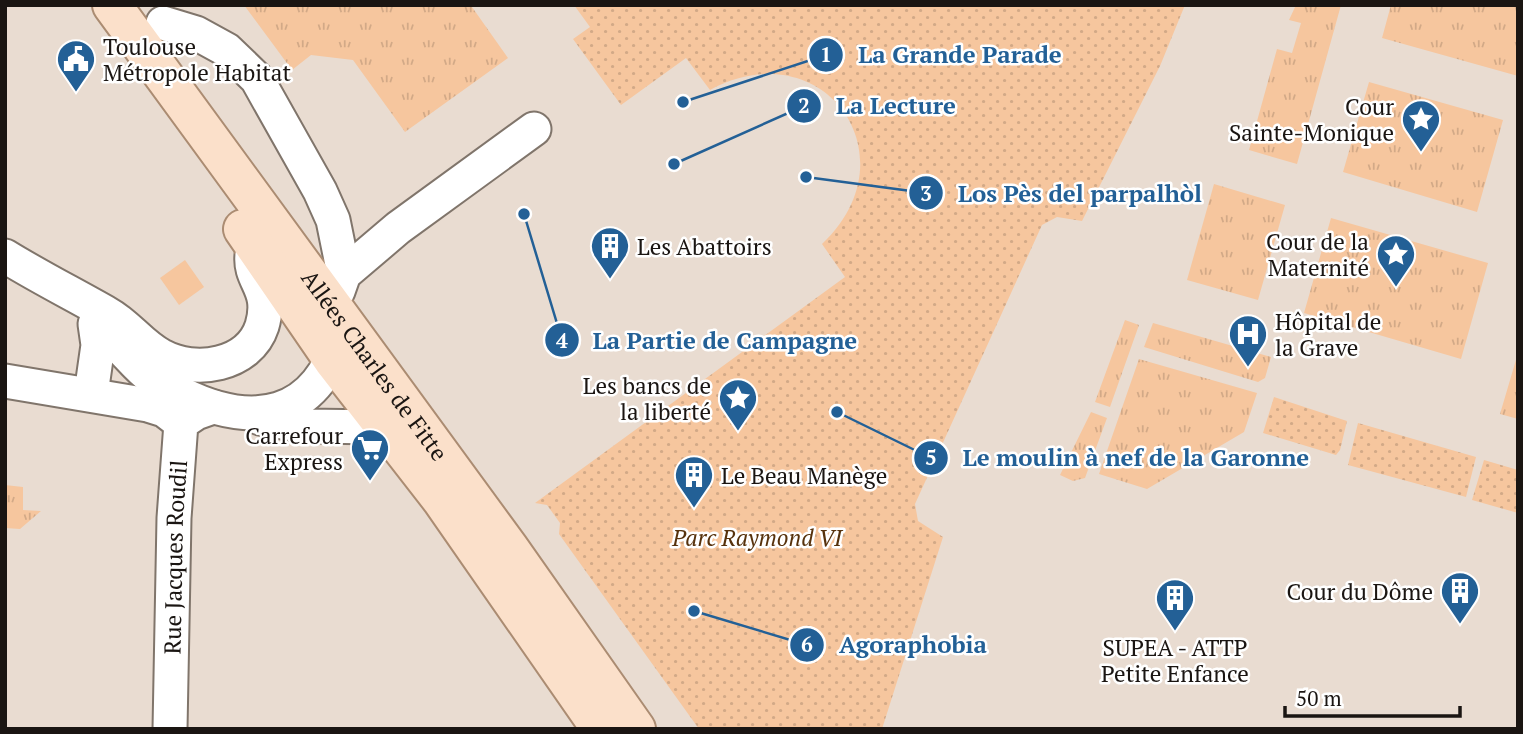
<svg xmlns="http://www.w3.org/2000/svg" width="1523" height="734" font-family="'PT Serif',serif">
<defs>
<pattern id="grass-tufts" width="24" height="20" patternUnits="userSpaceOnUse" patternTransform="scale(1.75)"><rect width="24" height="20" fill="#f6c69e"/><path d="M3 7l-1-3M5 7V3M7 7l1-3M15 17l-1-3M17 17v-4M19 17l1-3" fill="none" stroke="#d2a987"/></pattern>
<pattern id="park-dots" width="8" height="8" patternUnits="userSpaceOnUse" patternTransform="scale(1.75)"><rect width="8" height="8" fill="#f6c69e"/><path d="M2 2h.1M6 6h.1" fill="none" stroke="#d2a987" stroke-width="1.8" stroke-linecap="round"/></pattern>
</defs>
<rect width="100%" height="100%" fill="#e9dcd1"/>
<path fill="url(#grass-tufts)" d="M 244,5 L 472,7 L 508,58 L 405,132 L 353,60 L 311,55 L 292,70 Z
M 1296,5 L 1341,5 L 1297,164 L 1249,150 L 1277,49 L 1292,53 L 1301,23 L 1289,20 Z
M 1391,5 L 1518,5 L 1518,76 L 1382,38 Z
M 1369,82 L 1503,120 L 1477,212 L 1343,172 Z
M 1214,184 L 1285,205 L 1258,300 L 1187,280 Z
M 1331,218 L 1488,263 L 1461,359 L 1304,313 Z
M 1125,320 L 1139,325 L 1110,407 L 1095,402 Z
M 1153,323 L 1271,357 L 1265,378 L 1258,382 L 1144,347 Z
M 1518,353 L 1518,419 L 1500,414 Z
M 1139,359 L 1257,393 L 1244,432 L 1147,489 L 1099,474 Z
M 1091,412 L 1107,418 L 1085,478 L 1073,481 L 1060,475 Z
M 5,485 L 23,487 L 23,510 L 41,511 L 20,529 L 5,528 Z"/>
<path fill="url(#park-dots)" d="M 574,5 L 1185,5 L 1160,66 L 1082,221 L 1057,217 L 1042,225 L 915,504 L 918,521 L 943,537 L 882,729 L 699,729 L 559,534 L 560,523 L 547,505 L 535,503 L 845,277 L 822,244 C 915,156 823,29 710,90 L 686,58 L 621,105 L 573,39 L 590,27 Z
M 1274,397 L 1347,421 L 1340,450 L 1336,455 L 1263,433 Z
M 1358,423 L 1476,457 L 1466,497 L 1348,465 Z
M 1484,460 L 1518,470 L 1518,513 L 1472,500 Z"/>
<path fill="#f6c69e" d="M 185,260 L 204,287 L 179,305 L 160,278 Z"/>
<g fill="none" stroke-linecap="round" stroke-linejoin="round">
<g stroke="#80756b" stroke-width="37">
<g id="minor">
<path d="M 163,23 L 196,33 L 227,50 L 257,79 L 320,191 L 333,220 L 344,274"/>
<path d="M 5,256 C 39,277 73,294 108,314 C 128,325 142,346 162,356 C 195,374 249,366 262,326 C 273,288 249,282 252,255"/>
<path d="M 338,291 L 344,274 L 398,228 L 534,129"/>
<path d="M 118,345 C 129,356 140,370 153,379 C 162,385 173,389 182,394 C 253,429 316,418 340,337"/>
<path d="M 5,381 L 148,405 L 164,410 L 181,423"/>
<path d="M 91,394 L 98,345 L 95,324"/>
<path d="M 260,418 L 305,426 L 383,427"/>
<path id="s1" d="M 170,729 L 174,518 L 181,423 L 196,413 L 213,407"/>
</g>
</g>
<g stroke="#ab8c72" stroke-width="42">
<g id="major">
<path id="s2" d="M 112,5 L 509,548 L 636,729"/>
<path d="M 243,229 L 333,360 L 441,499 L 601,729"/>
</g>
</g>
<use href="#minor" stroke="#fff" stroke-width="33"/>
<use href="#major" stroke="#fbe0ca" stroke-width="38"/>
</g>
<defs>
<g id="civic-pin" transform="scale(2.0125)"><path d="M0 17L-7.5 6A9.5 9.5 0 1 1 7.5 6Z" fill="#236096" stroke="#fff"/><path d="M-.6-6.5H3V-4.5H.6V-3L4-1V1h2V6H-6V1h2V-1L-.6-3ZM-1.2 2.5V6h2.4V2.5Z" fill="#fff"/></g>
<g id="sight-pin" transform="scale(2.0125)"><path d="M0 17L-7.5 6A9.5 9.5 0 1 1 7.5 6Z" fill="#236096" stroke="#fff"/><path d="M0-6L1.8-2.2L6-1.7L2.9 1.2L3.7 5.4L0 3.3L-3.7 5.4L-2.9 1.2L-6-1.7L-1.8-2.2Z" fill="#fff"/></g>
<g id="building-pin" transform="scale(2.0125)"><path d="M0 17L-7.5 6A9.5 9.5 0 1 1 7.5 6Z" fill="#236096" stroke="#fff"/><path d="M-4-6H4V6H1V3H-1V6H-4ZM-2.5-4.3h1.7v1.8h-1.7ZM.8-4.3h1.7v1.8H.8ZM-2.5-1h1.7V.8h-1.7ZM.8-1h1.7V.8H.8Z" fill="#fff"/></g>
<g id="hospital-pin" transform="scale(2.0125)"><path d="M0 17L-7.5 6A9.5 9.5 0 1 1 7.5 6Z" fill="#236096" stroke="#fff"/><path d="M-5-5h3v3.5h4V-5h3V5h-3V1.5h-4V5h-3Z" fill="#fff"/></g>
<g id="supermarket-pin" transform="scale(2.0125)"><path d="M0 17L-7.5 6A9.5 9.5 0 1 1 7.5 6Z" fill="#236096" stroke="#fff"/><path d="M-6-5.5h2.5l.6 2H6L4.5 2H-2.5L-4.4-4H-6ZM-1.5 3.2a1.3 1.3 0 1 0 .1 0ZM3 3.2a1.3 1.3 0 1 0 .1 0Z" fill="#fff"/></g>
</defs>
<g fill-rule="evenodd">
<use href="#civic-pin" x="76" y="59"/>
<use href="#sight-pin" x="1421" y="119"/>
<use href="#building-pin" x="610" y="246"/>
<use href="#sight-pin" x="1396" y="254"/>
<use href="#hospital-pin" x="1248" y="334"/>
<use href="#sight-pin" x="738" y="398"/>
<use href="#supermarket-pin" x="370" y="448"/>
<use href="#building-pin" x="694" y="475"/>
<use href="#building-pin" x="1460" y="591"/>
<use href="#building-pin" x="1175" y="598"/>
</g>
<g text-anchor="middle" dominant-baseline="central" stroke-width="5" stroke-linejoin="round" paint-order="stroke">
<g font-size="23" fill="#1a1512" stroke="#fff" text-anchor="end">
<text x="103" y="46" text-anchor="start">Toulouse<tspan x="103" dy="26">Métropole Habitat</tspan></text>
<text x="1394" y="106">Cour<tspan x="1394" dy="26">Sainte-Monique</tspan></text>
<text x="1369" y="241">Cour de la<tspan x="1369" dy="26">Maternité</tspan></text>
<text x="637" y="246" text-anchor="start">Les Abattoirs</text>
<text x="1275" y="321" text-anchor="start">Hôpital de<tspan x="1275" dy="26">la Grave</tspan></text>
<text x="711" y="385">Les bancs de<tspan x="711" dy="26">la liberté</tspan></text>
<text x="343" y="435">Carrefour<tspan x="343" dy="26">Express</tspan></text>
<text x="721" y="475" text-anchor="start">Le Beau Manège</text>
<text x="1433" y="591">Cour du Dôme</text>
<text x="1175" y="647" text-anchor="middle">SUPEA - ATTP<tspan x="1175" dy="26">Petite Enfance</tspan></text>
</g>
<g font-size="23" fill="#1a1512" stroke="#fff">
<text stroke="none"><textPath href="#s2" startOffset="446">Allées Charles de Fitte</textPath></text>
<text stroke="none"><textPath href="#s1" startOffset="172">Rue Jacques Roudil</textPath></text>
</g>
<g font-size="23" font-style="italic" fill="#57320c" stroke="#fff">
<text x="757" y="537">Parc Raymond VI</text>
</g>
</g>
<path fill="none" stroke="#236096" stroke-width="2.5" d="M683 102L826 55M674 164L804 106M806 177L926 193M524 214L562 340M837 412L931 458M694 611L807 645"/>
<g fill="#236096" stroke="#fff" stroke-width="2.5">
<circle cx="683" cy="102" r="7"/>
<circle cx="674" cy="164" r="7"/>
<circle cx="806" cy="177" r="7"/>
<circle cx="524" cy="214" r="7"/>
<circle cx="837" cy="412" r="7"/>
<circle cx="694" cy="611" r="7"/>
<circle cx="826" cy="55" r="18"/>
<circle cx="804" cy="106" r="18"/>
<circle cx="926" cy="193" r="18"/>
<circle cx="562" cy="340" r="18"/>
<circle cx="931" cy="458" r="18"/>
<circle cx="807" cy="645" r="18"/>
</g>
<g font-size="21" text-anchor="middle" font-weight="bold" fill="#fff">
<text x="826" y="62">1</text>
<text x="804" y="113">2</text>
<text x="926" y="201">3</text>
<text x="562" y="348">4</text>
<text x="931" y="465">5</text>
<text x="807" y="652">6</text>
</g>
<g font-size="24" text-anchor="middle" font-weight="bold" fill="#236096" stroke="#fff" stroke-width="5" stroke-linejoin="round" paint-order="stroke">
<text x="960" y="63">La Grande Parade</text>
<text x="896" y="114">La Lecture</text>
<text x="1080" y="202">Los Pès del parpalhòl</text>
<text x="725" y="349">La Partie de Campagne</text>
<text x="1136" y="466">Le moulin à nef de la Garonne</text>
<text x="913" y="653">Agoraphobia</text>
</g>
<rect width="1523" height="734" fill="none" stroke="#1a1512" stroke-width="14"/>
<path d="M1285 706v10h175v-10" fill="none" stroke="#1a1512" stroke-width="3.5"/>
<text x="1296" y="706" font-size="21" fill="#1a1512" stroke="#ffffff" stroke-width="5" paint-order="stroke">50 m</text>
</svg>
